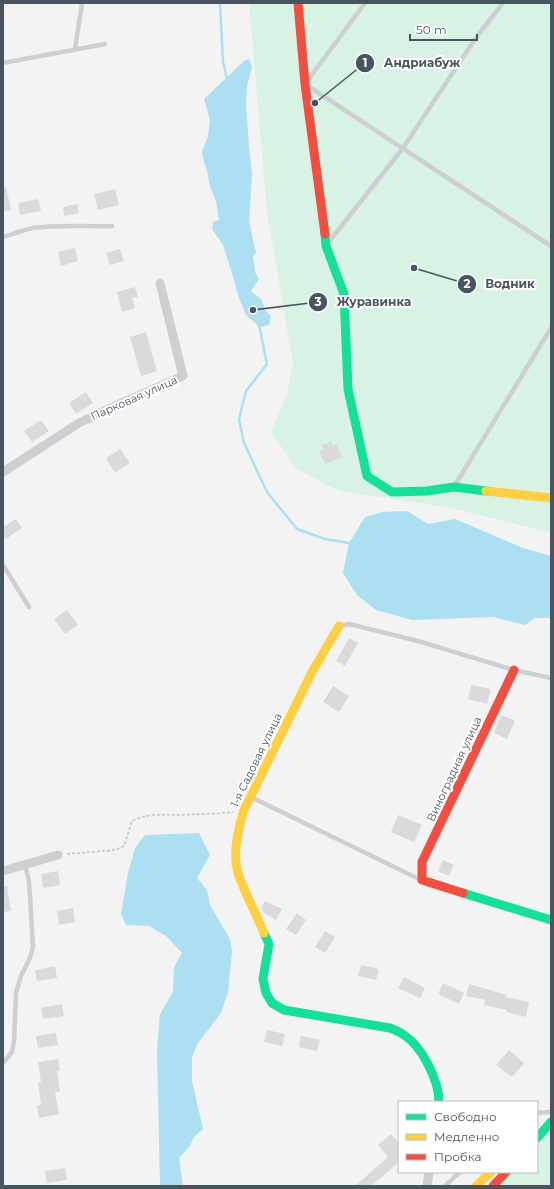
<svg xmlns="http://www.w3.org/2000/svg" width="554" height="1189" font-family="Montserrat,sans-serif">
<rect width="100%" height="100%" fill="#f4f3f3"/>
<path fill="#d8f2e3" d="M 249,3 L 551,3 L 551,533 L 446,507 L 339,491 L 297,469 L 271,432 L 286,397 L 293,364 L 267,212 Z
M 551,1129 L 551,1186 L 498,1186 L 512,1172 L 537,1172 L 537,1145 Z"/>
<path fill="#acdff1" d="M 249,59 L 252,67 L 247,86 L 246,103 L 249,147 L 252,174 L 249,221 L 256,253 L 253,256 L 255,272 L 259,279 L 251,291 L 262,300 L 265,310 L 271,316 L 269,325 L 260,327 L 246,315 L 239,298 L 231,270 L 223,245 L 212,229 L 213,222 L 219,220 L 216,201 L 210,187 L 207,171 L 203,158 L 202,152 L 208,136 L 210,120 L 204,99 L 245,60 Z
M 407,511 L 428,524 L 455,519 L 523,548 L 551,556 L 551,618 L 535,618 L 525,625 L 494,617 L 412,620 L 376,610 L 357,595 L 343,573 L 349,543 L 365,517 L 382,512 Z
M 199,833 L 210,855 L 197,878 L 207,890 L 210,905 L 230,939 L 232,952 L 228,992 L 221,1013 L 198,1043 L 192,1057 L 192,1081 L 203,1129 L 194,1137 L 190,1146 L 179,1158 L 183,1186 L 160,1186 L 157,1050 L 160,1014 L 173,992 L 174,967 L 182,953 L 166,936 L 149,926 L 126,925 L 121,914 L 128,873 L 135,848 L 145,835 Z"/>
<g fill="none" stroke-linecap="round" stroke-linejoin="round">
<path stroke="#acdff1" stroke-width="2.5" d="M 220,3 L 223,62 L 227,79
M 259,325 L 267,364 L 246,391 L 239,419 L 244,443 L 267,492 L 297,529 L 325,539 L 349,543"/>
</g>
<path fill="#dadadc" d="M 3,187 L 6,187 L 11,210 L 3,212 Z
M 115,189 L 119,205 L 98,210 L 94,194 Z
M 38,199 L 41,211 L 20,215 L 18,203 Z
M 77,204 L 79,213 L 64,216 L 63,207 Z
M 75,248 L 78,261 L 61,266 L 58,252 Z
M 120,249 L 124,261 L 110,265 L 106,253 Z
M 135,287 L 138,297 L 132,298 L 135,308 L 122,312 L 117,292 Z
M 146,332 L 157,371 L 141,376 L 130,337 Z
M 86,392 L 93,403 L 76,414 L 69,403 Z
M 41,420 L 49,431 L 32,442 L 24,431 Z
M 332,441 L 332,445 L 336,444 L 342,457 L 325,464 L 319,451 L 324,449 L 322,445 Z
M 120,449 L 130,463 L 115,473 L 106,458 Z
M 16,519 L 22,528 L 6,539 L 3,535 L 3,527 Z
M 67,610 L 78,625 L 65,634 L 54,619 Z
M 349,638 L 358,643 L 345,666 L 336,661 Z
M 471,685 L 491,689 L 487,704 L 468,699 Z
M 333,686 L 349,696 L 339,712 L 323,702 Z
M 501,715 L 515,721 L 507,739 L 494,733 Z
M 398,815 L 422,825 L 414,842 L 391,832 Z
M 443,860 L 454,865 L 449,876 L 438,871 Z
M 58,871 L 60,885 L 43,888 L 41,874 Z
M 7,886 L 11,911 L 3,912 L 3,887 Z
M 265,901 L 282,909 L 276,920 L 264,913 L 261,908 Z
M 73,908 L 75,922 L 59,925 L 57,911 Z
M 297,913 L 306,920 L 296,935 L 286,929 Z
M 325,931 L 335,937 L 325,953 L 315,947 Z
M 361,965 L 379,969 L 376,980 L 358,976 Z
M 55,966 L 57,978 L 37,981 L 35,970 Z
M 404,977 L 425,988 L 420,998 L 398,988 Z
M 443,983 L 464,993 L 459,1004 L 438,994 Z
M 469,984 L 507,995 L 506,997 L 529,1002 L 526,1017 L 506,1012 L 507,1010 L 484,1005 L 485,1000 L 466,996 Z
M 62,1004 L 64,1016 L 43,1019 L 41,1008 Z
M 267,1030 L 285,1034 L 282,1046 L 264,1042 Z
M 56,1033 L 58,1045 L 38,1048 L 36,1036 Z
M 301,1036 L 320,1040 L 317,1051 L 299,1047 Z
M 509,1050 L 524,1063 L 512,1077 L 496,1065 Z
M 58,1059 L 60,1071 L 57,1071 L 60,1091 L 55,1092 L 59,1114 L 39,1118 L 37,1106 L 41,1105 L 38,1082 L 41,1082 L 38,1062 Z
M 391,1134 L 399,1143 L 399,1162 L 371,1186 L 355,1186 L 388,1157 L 378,1145 Z
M 65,1168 L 67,1180 L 47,1183 L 45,1171 Z"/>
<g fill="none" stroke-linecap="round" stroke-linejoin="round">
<path stroke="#bbc7c4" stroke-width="1.5" stroke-dasharray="3 2" stroke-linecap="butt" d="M 67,854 L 115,850 L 124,846 L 132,821 C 146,813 165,815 181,815 C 198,814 216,814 233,812"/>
<path stroke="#cdcfd2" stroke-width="4.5" d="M 365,3 L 305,84 L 551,246
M 75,49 L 82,3
M 3,63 L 105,44
M 3,237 C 13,234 23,230 33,228 C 60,224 86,227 112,226
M 328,243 L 403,148 L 475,39 L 503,3
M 455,485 L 551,328
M 3,565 L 29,607
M 340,626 L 349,624 L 418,641 L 514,670 L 551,678
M 251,797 L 421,880
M 3,1063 L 12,1052 L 14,1041 L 16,993 L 21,976 L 30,958 L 33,947 L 29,881 L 25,865
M 537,1113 L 549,1112
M 445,1186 L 460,1172"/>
<path stroke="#cdcfd2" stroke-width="9" d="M 3,472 L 79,423 L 119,404 L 183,376 L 160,283
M 3,871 L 58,855
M 427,1186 L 429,1172"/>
<path stroke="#16e098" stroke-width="9" d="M 325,234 L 326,246 L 344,294 L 348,389 L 367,476 L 392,492 L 427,491 L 454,487 L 486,491
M 463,893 L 551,920
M 264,933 L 269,944 L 263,979 L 266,993 L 272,1003 L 284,1010 L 390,1028 C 395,1030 400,1032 404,1035 C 422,1046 439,1081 439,1102
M 537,1138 L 551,1122"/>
<path stroke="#ffcf43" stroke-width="9" d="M 486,491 L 551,498
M 264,933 C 256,913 245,894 238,873 C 232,853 238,829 244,810 L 312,672 L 339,626
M 476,1186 L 491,1172"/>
<path stroke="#f24e42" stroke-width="9" d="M 298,3 L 305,84 L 325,234
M 463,893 L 422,880 L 422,862 L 514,670
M 493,1186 L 506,1172"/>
</g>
<g text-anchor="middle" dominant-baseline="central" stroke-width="4" stroke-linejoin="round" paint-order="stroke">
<g font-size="11" fill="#495461" stroke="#fff">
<text transform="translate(134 398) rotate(-24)">Парковая улица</text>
<text transform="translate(256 760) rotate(-64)">1-я Садовая улица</text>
<text transform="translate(454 769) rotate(-65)">Виноградная улица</text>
</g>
</g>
<path fill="none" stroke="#495461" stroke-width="1.5" d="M315 103L365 63M414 268L467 284M253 310L318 302"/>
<g fill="#495461" stroke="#fff" stroke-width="1.5">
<circle cx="315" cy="103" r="4"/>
<circle cx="414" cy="268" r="4"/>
<circle cx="253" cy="310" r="4"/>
<circle cx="365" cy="63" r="10"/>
<circle cx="467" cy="284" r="10"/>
<circle cx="318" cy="302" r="10"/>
</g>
<g font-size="12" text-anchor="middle" font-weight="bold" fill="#fff">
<text x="365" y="67">1</text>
<text x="467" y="288">2</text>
<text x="318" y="306">3</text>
</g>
<g font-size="12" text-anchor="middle" font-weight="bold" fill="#495461" stroke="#fff" stroke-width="4" stroke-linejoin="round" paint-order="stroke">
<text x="422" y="67">Андриабуж</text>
<text x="510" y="288">Водник</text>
<text x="374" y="306">Журавинка</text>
</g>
<rect width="554" height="1189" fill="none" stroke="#495461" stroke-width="8"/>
<rect x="398" y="1101" width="140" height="72" fill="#ffffff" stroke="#b6bbc0"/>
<rect x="406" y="1114" width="20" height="6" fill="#16e098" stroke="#b6bbc0"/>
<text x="434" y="1121" font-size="12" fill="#495461">Свободно</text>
<rect x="406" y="1134" width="20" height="6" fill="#ffcf43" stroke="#b6bbc0"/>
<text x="434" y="1141" font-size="12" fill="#495461">Медленно</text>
<rect x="406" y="1154" width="20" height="6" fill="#f24e42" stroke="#b6bbc0"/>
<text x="434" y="1161" font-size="12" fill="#495461">Пробка</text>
<path d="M410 34v6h67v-6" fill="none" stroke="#495461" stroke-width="2"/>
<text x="416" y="34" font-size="12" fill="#495461" stroke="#ffffff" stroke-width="3" paint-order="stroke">50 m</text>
</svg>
